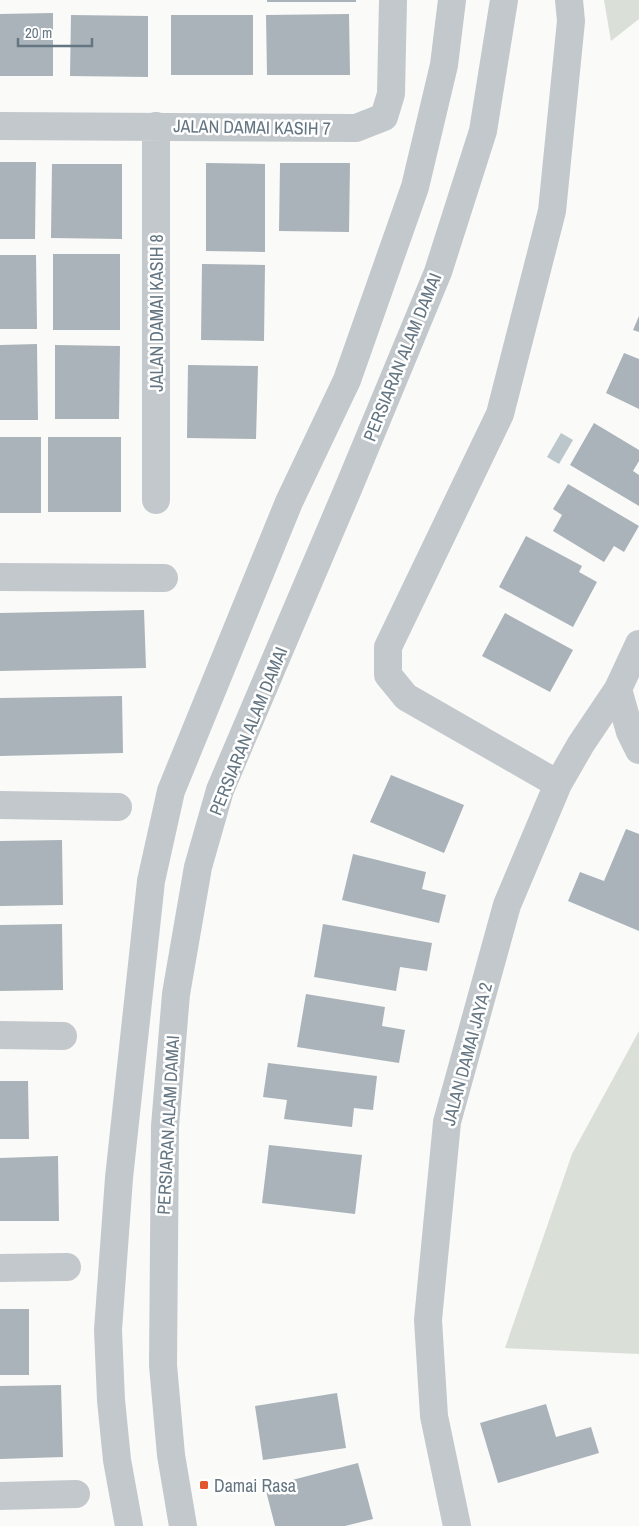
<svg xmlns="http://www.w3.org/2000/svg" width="639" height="1526" font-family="'Archivo Narrow',sans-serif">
<rect width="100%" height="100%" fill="#fafaf8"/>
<path fill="#dadfd7" d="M 604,0 L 639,0 L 639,19 L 611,41 Z
M 639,1031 L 639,1354 L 505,1348 L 572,1154 Z"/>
<path fill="#bbc7cb" d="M 561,433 L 573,440 L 559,464 L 547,457 Z"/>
<path fill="#aab3b9" d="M 267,0 L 356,0 L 356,2 L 267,2 Z
M 53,13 L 53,76 L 0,76 L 0,14 Z
M 349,14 L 350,75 L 267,75 L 266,15 Z
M 71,15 L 148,16 L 148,77 L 70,76 Z
M 171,15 L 253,15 L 253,75 L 171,75 Z
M 0,162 L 36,162 L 35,239 L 0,239 Z
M 206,163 L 265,164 L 265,252 L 206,251 Z
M 280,163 L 350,163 L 349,232 L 279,231 Z
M 52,164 L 122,164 L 122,239 L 51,238 Z
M 53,254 L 120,254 L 120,330 L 53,330 Z
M 0,255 L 36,255 L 37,329 L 0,329 Z
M 202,264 L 265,265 L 264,341 L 201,340 Z
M 639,316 L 639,332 L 633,330 Z
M 37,344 L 38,420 L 0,420 L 0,345 Z
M 55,345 L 120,346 L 119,419 L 55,419 Z
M 624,353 L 639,359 L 639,409 L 606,393 Z
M 188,365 L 258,366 L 256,439 L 187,438 Z
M 594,423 L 639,450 L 639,461 L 633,471 L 639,475 L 639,506 L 570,465 Z
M 0,437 L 41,437 L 41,513 L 0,513 Z
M 48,437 L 121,437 L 121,512 L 48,512 Z
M 568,484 L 639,526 L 624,552 L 614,546 L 604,562 L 553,531 L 562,515 L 553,509 Z
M 526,536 L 582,566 L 579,572 L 597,582 L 573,627 L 499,587 Z
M 144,610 L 146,668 L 0,671 L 0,613 Z
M 505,613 L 573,650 L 550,692 L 482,656 Z
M 122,696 L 123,753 L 0,756 L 0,698 Z
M 391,775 L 464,805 L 444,853 L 370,822 Z
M 626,829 L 639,834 L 639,931 L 568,901 L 580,872 L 604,881 Z
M 62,840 L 63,905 L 0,906 L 0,841 Z
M 353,854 L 426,872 L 422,889 L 446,895 L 439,923 L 342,900 Z
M 62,924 L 63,990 L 0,991 L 0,925 Z
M 323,924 L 432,943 L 427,971 L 400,967 L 396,991 L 314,977 Z
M 306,994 L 385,1007 L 382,1026 L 405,1030 L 399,1063 L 297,1047 Z
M 268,1063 L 377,1076 L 373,1110 L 354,1108 L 352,1127 L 284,1119 L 287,1100 L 263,1097 Z
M 0,1081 L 28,1081 L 29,1139 L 0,1139 Z
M 269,1145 L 362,1155 L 355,1214 L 262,1203 Z
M 58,1156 L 59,1221 L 0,1221 L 0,1158 Z
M 0,1309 L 29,1309 L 29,1375 L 0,1375 Z
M 61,1385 L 63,1457 L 0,1459 L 0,1386 Z
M 337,1393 L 346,1448 L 263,1460 L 255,1406 Z
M 546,1404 L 556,1437 L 591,1427 L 599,1453 L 498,1483 L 480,1423 Z
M 358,1463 L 373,1519 L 345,1526 L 275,1526 L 265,1487 Z"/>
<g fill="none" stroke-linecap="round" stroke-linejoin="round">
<path stroke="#c3c8cc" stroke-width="28" d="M 0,126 L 356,128 L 384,117 L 391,94 L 393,0
M 156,126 L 156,500
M 0,577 L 164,578
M 618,689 L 630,732 L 639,750
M 558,784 L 406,697 L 388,675 L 388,647 L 500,414 L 552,211 L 571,21 L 569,0
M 0,805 L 118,807
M 0,1035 L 63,1036
M 0,1268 L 67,1267
M 0,1496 L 76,1494
M 129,1526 L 117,1460 L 111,1400 L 108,1330 L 119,1178 L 151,881 L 171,791 L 289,502 L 347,380 L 415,187 L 444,65 L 452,0
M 183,1526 L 171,1455 L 163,1365 L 165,1126 L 176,994 L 198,867 L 220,790 L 348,489 L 438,272 L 483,131 L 504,0
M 457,1526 L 434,1416 L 428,1320 L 447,1122 L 507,905 L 558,784 L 581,744 L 618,689 L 639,644"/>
</g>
<rect fill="#e4572e" stroke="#fff" stroke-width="2" x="199" y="1480" width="10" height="10" rx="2.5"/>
<g text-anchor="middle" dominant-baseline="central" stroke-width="5" stroke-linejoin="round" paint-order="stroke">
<g font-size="18" fill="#657683" stroke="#fff">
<text transform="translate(252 127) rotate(1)">JALAN DAMAI KASIH 7</text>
<text transform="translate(156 313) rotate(-90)">JALAN DAMAI KASIH 8</text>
<text transform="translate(402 357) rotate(-68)">PERSIARAN ALAM DAMAI</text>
<text transform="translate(248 731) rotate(-68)">PERSIARAN ALAM DAMAI</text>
<text transform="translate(467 1054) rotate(-75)">JALAN DAMAI JAYA 2</text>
<text transform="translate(168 1125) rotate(-87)">PERSIARAN ALAM DAMAI</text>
</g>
<g font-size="18" fill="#657683" stroke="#fff" text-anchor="start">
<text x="214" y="1485">Damai Rasa</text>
</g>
</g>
<path d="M18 38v8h74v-8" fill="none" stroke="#657683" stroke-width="2.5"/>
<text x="25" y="38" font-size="15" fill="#657683" stroke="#ffffff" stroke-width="4" paint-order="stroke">20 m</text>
</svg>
